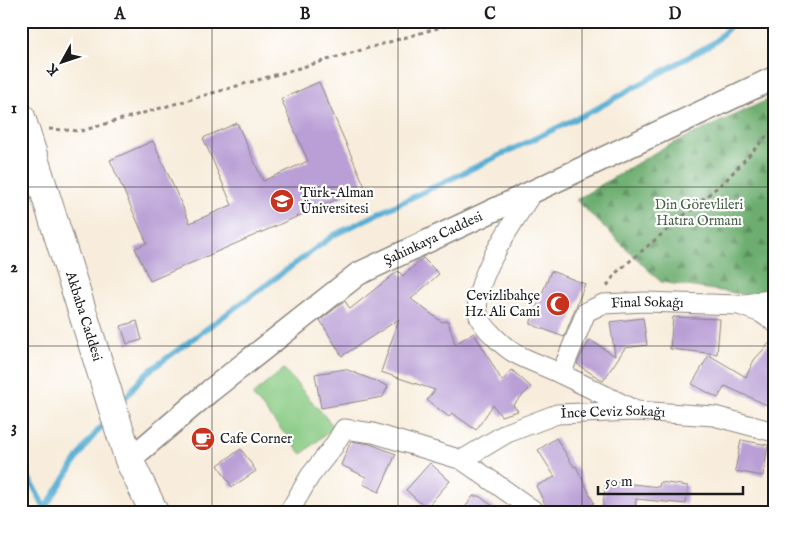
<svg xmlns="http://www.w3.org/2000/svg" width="795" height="533" font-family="'IM FELL English',serif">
<defs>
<pattern id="forest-firs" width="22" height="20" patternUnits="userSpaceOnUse" patternTransform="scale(1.25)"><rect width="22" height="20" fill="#6dae70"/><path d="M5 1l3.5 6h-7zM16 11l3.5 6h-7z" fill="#598d5b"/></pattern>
</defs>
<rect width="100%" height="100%" fill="#fff"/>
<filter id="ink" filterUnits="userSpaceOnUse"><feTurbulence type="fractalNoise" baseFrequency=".02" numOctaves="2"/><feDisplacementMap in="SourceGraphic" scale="10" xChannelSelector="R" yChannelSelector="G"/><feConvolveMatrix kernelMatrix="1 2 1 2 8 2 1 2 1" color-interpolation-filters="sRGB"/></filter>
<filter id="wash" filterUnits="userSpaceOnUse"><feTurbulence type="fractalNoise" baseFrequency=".0096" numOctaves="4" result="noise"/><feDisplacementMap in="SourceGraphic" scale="20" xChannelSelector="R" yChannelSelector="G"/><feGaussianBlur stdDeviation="1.12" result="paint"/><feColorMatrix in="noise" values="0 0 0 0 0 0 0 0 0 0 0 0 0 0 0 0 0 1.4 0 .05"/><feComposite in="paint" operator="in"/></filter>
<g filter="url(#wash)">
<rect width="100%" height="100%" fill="#f8eddc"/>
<path fill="url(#forest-firs)" stroke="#446546" d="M 774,97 L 774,299 L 661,282 L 576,200 L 661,149 Z"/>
<path fill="#87ca82" stroke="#52734f" d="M 284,369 L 334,427 L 302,454 L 252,395 Z"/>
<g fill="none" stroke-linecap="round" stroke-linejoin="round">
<path stroke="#57aed3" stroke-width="5.5" d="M 126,397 L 145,374 L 334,235 L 594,110 L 715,42 L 735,21
M 21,463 L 47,512
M 45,508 L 87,444 L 101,427"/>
</g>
<g id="blocks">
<path fill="#b99fd5" d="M 319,82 L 365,187 L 150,281 L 135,248 L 147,243 L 110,160 L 153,141 L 190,223 L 232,205 L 203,138 L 237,123 L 263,181 L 308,161 L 281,99 Z
M 423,258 L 439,274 L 411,299 L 442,322 L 448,321 L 455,344 L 474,333 L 502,381 L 512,370 L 531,387 L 513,405 L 518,411 L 501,416 L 493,405 L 476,430 L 452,413 L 449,417 L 427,400 L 435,390 L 381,372 L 399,319 L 342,356 L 320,320 L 345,301 L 350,309 L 398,271 L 403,276 Z
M 551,271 L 585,284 L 564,337 L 530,324 Z
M 673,317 L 720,319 L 717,354 L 670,349 Z
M 643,318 L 647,345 L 625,348 L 603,381 L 577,364 L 582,353 L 590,340 L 615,356 L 610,322 Z
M 137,321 L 142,340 L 127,344 L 121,326 Z
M 774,338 L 774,389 L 767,405 L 725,386 L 718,398 L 692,384 L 709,355 L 746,377 L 754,360 Z
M 345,369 L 388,386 L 383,397 L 321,408 L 315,374 Z
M 556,438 L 574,467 L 576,466 L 594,503 L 576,512 L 549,512 L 536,486 L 555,477 L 538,450 Z
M 741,440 L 768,445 L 763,476 L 735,471 Z
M 351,441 L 370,444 L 396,454 L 379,492 L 363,484 L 366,477 L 341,465 Z
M 241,449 L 256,471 L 232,487 L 218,465 Z
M 430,463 L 450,481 L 426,508 L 406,490 Z
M 606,481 L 659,487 L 660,482 L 688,486 L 686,504 L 636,499 L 635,512 L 602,512 Z
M 473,496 L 479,496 L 501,512 L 462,512 Z"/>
</g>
</g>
<g filter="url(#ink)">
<use href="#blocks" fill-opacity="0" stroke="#8a847c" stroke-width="1"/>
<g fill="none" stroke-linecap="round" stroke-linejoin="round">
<g stroke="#8a847c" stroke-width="21">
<g id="minor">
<path d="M 534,190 C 517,216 468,285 479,316 C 483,328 505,348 516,354 C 529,361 547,367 561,374 C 586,386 611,398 636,411"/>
<path d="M 740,305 L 774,299"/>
<path id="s1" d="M 561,374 L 586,312 L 603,304 L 645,302 L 739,305 L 761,313 L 774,322"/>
<path id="s2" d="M 462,460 L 507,433 L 557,414 L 636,411 L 714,416 L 774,432"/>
<path d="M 289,512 L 310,476 L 333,447 L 344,429 L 373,433 L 462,460 L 536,512"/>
</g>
</g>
<g stroke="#8a847c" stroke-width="25">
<g id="tertiary">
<path id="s3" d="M 129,460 L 210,391 L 358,274 L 774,78"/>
</g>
</g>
<g stroke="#8a847c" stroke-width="30">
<g id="primary">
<path id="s4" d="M 21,117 L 129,460 L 154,512"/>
</g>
</g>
<path stroke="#8a847c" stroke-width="3" stroke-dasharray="4 4" stroke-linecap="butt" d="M 49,129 L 81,131 L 462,21
M 607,286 L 617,272 L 727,179 L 774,128"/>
<use href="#minor" stroke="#fff" stroke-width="19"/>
<use href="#tertiary" stroke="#fff" stroke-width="22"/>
<use href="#primary" stroke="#fff" stroke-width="28"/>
</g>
</g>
<path fill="none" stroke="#1c1c1c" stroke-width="1" stroke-opacity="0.55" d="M 212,21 L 212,512M 398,21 L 398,512M 582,21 L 582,512M 21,187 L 774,187M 21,346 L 774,346"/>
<defs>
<g id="university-disc" transform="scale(1.25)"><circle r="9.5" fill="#c8321e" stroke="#fff"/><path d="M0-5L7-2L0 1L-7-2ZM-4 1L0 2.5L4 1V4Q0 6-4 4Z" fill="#fff"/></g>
<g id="mosque-disc" transform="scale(1.25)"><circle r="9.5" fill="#c8321e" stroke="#fff"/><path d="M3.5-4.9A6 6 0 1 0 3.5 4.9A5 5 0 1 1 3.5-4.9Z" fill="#fff"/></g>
<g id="cafe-disc" transform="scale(1.25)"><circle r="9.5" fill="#c8321e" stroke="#fff"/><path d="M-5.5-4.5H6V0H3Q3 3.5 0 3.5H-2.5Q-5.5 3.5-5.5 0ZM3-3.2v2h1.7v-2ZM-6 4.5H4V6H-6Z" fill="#fff"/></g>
</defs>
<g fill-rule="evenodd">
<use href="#university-disc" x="282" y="201"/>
<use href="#mosque-disc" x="558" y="304"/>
<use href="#cafe-disc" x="203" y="439"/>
</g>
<g text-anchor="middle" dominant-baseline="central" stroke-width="4.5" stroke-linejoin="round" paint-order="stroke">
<g font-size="14" fill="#1c1c1c" stroke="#fff" text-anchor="start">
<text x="300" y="193">Türk-Alman<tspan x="300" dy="16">Üniversitesi</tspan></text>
<text x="540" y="296" text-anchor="end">Cevizlibahçe<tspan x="540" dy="16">Hz. Ali Cami</tspan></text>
<text x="220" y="439">Cafe Corner</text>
</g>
<g font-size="14" fill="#476245" stroke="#fff">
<text x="699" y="205">Din Görevlileri<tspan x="699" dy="16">Hatıra Ormanı</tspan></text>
</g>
<g font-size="14" fill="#1c1c1c" stroke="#fff">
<text stroke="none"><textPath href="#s3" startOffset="378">Şahinkaya Caddesi</textPath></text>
<text stroke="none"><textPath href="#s1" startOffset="130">Final Sokağı</textPath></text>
<text stroke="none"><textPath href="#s4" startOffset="209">Akbaba Caddesi</textPath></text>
<text stroke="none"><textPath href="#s2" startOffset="162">İnce Ceviz Sokağı</textPath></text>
</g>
</g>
<rect width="795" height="533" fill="none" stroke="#fff" stroke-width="55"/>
<g transform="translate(62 62) rotate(230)" stroke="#ffffff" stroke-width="4" paint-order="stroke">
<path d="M0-4L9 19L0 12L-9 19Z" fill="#1c1c1c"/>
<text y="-8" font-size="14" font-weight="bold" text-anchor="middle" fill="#1c1c1c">K</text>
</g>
<path d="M598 486v8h145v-8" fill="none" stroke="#1c1c1c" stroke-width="2.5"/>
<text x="605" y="486" font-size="15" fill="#1c1c1c" stroke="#ffffff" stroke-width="4" paint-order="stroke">50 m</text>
<rect x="28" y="28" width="740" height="478" fill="none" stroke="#1c1c1c" stroke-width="2"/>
<g font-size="16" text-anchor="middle" font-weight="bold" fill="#1c1c1c">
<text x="120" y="19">A</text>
<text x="305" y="19">B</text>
<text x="490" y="19">C</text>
<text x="675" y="19">D</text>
<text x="14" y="113">1</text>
<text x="14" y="272">2</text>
<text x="14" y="432">3</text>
</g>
</svg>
